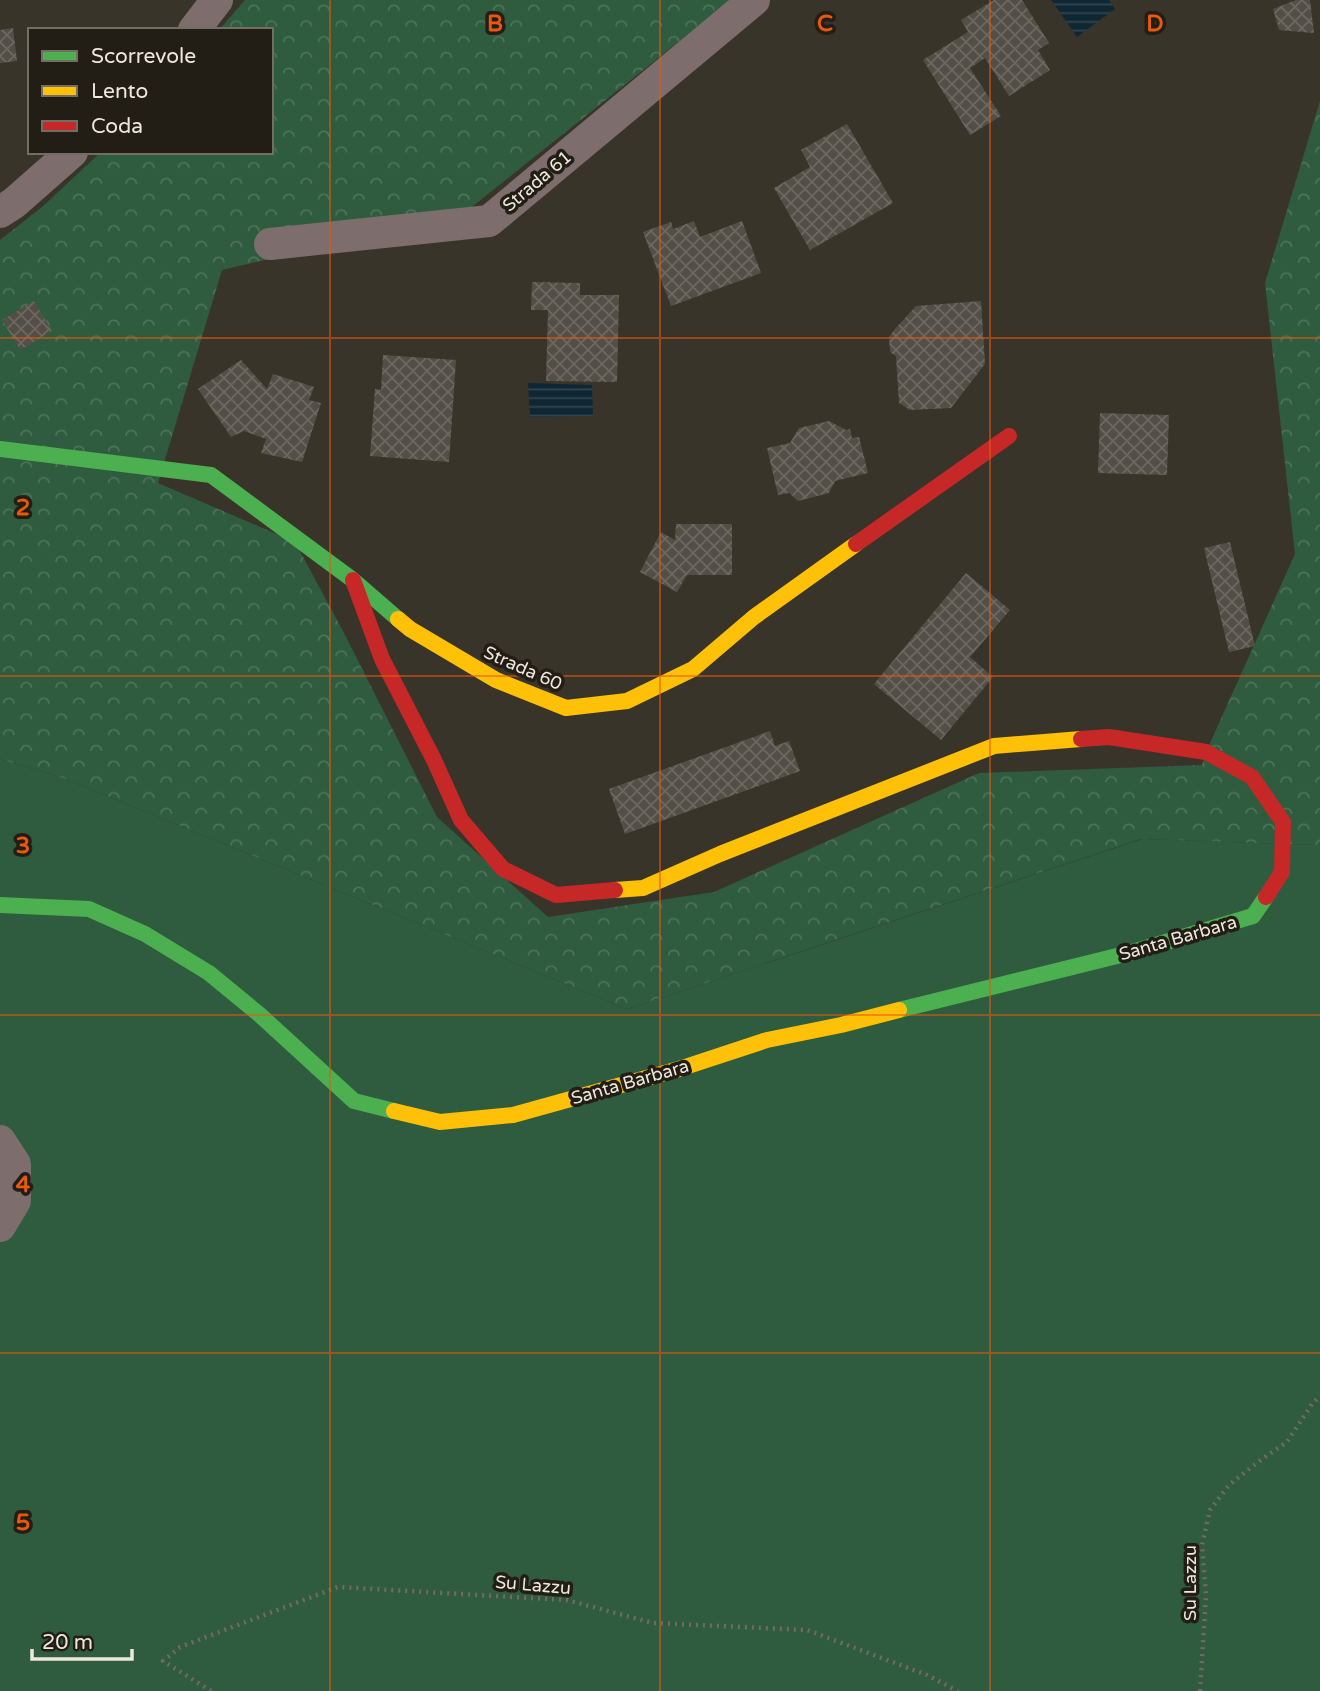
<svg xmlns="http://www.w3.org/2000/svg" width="1320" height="1691" font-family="'Varela Round',sans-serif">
<defs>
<pattern id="forest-crowns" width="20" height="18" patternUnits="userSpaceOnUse" patternTransform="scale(1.75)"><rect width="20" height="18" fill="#2f5b3f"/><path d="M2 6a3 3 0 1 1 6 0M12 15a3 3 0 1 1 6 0" fill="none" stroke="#4d735a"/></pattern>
<pattern id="water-rules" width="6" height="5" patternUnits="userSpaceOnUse" patternTransform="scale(1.75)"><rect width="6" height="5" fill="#0f2633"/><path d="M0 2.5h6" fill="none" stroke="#324650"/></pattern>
<pattern id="building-cross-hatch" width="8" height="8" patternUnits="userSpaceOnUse" patternTransform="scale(1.75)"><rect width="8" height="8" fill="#534f47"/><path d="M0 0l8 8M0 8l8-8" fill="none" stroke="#6c6861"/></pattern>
</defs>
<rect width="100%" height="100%" fill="#39342a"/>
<path fill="#2f5b3f" d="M 0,759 L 63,778 L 627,1009 L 1142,839 L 1320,845 L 1320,1691 L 0,1691 Z"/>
<path fill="url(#forest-crowns)" d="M 245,0 L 731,0 L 463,214 L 222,270 L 158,483 L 295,542 L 344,633 L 437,817 L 548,917 L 714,892 L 979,773 L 1202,765 L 1206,752 L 1295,554 L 1265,283 L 1320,101 L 1320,845 L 1141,839 L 627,1009 L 63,778 L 0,759 L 0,240 L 42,207 L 101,152 L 271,152 L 271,30 L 219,30 Z"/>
<path fill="url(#water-rules)" d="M 1051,0 L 1109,0 L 1115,9 L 1077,37 Z
M 528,383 L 592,385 L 593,416 L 530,417 Z"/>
<path fill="url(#building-cross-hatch)" d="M 994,0 L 1022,0 L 1049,43 L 1038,50 L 1050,70 L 1009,96 L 985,58 L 970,68 L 1001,116 L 970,135 L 923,60 L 968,32 L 961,20 Z
M 1296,0 L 1310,0 L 1314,33 L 1279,30 L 1273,9 Z
M 13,28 L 17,61 L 0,63 L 0,30 Z
M 847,124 L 893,203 L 810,250 L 774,188 L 810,167 L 801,150 Z
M 694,221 L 700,237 L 742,221 L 761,273 L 671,306 L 643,232 L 671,222 L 673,229 Z
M 532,282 L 580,283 L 580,295 L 619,295 L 617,382 L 546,381 L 548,310 L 531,310 Z
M 34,301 L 52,331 L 20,350 L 2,320 Z
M 981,301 L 985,364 L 951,408 L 910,410 L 899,403 L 896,356 L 890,352 L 889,337 L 894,330 L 916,306 Z
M 383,355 L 456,360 L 449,462 L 370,456 L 375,389 L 381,390 Z
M 241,360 L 267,389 L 273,374 L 314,387 L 309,400 L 321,403 L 302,462 L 261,453 L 266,439 L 244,431 L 231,437 L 198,389 Z
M 1100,413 L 1169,415 L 1167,475 L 1098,473 Z
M 829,421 L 846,430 L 850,429 L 852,438 L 859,437 L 868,473 L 835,481 L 829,493 L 798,501 L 789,493 L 778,495 L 767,448 L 790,443 L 799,428 Z
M 676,524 L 732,524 L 732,575 L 687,575 L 677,592 L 640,572 L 661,532 L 675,540 Z
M 1230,542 L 1255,646 L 1229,652 L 1204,548 Z
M 966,573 L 1010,610 L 970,657 L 993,677 L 941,740 L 874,684 Z
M 770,731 L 775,746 L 789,741 L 800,771 L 625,834 L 609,789 Z"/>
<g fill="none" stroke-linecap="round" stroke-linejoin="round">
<path stroke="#746966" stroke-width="4.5" stroke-dasharray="2 5" stroke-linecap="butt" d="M 211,1691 L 163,1661 L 180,1647 L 338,1587 L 567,1600 L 653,1623 L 807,1630 L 927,1675 L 958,1691
M 1200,1691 L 1206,1596 L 1202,1545 L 1210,1510 L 1229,1485 L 1262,1459 L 1287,1442 L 1312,1404 L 1320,1396"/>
<path stroke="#7d6d6d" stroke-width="32" d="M 194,30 L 217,0
M 0,212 L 14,203 L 72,152
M 270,244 L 489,221 L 754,0
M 0,1141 L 15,1164 L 15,1201 L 0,1226"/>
<path stroke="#4caf50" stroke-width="16" d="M 0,449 L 211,475 L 353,580 L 398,619
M 0,905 L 89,909 L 145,934 L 209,973 L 260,1015 L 354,1101 L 394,1111
M 899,1010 L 1129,953 L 1253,916 L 1266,897"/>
<path stroke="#ffc107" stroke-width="16" d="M 398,619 L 410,629 L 496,680 L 566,708 L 627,701 L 693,669 L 754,617 L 856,544
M 615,890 L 643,888 L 720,854 L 994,746 L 1081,739
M 394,1111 L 440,1122 L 513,1115 L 679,1069 L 767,1040 L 841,1025 L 899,1010"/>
<path stroke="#c62828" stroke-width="16" d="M 856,544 L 1009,436
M 353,580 L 382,659 L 434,760 L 461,820 L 503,869 L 556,895 L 615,890
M 1081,739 L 1109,737 L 1206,752 L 1252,777 L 1283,822 L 1282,872 L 1266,897"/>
</g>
<path fill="none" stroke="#e8590c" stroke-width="2" stroke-opacity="0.55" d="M 330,0 L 330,1691M 660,0 L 660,1691M 990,0 L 990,1691M 0,338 L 1320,338M 0,676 L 1320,676M 0,1015 L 1320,1015M 0,1353 L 1320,1353"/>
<g text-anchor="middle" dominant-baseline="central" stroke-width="7" stroke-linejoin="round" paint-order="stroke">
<g font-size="18" fill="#ede7dc" stroke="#221e16">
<text transform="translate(537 181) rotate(-40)">Strada 61</text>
<text transform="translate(523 668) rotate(24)">Strada 60</text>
<text transform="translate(1178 938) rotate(-16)">Santa Barbara</text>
<text transform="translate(630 1082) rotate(-16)">Santa Barbara</text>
<text transform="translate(1190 1583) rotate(-90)">Su Lazzu</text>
<text transform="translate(533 1585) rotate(5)">Su Lazzu</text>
</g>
</g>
<g font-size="23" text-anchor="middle" font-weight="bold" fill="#e8590c" stroke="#221e16" stroke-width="7" stroke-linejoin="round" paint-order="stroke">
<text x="495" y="31">B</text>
<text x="825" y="31">C</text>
<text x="1155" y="31">D</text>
<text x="23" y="515">2</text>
<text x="23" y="853">3</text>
<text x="23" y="1192">4</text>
<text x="23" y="1530">5</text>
</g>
<rect x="28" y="28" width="245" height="126" fill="#221e16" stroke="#736e65" stroke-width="2"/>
<rect x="42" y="51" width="35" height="10" fill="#4caf50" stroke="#736e65" stroke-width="2"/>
<text x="91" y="63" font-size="21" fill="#ede7dc">Scorrevole</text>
<rect x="42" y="86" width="35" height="10" fill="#ffc107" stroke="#736e65" stroke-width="2"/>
<text x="91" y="98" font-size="21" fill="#ede7dc">Lento</text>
<rect x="42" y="121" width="35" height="10" fill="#c62828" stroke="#736e65" stroke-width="2"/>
<text x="91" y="133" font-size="21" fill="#ede7dc">Coda</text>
<path d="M32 1649v10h100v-10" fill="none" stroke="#ede7dc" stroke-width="3.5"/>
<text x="42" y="1649" font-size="21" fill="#ede7dc" stroke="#221e16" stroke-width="5" paint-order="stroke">20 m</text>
</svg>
